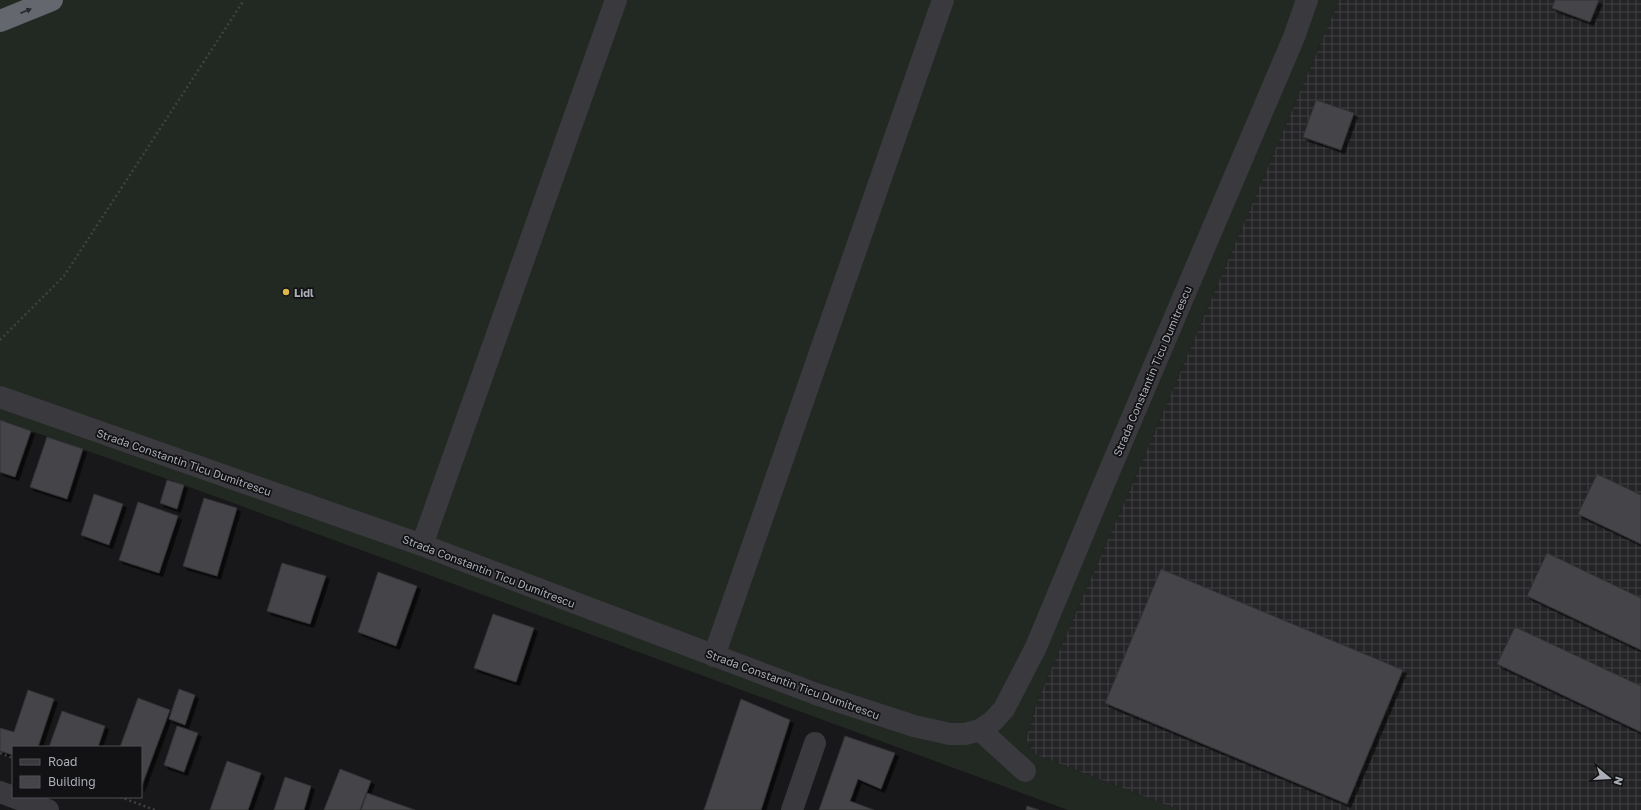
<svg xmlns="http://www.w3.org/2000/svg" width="1641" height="810" font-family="'Golos Text',sans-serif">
<defs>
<pattern id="industrial-grid" width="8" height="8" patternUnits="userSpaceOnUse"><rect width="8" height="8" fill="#242326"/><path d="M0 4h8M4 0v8" fill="none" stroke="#414043"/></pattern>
<filter id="shadow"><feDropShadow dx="3.5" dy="3.5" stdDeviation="0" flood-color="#0009"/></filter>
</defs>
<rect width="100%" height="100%" fill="#181719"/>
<path fill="url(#industrial-grid)" d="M 1339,0 L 1641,0 L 1641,810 L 1179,810 L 1034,754 L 1026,739 L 1038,699 L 1137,473 Z"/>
<path fill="#222923" d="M 0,0 L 1339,0 L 1137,473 L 1038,699 L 1026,739 L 1034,754 L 1179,810 L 1068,810 L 184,485 L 0,420 Z"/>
<path fill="#454449" stroke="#323235" filter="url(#shadow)" d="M 1555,0 L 1599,0 L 1590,22 L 1552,8 Z
M 1316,100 L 1354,113 L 1341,150 L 1303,137 Z
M 0,420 L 31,431 L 15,477 L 0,472 Z
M 47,437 L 83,449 L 67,499 L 30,487 Z
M 1597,474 L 1641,495 L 1641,544 L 1578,514 Z
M 167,480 L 184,485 L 177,509 L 160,503 Z
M 94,494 L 123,504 L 109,545 L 81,535 Z
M 204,498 L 237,508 L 217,576 L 183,566 Z
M 138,502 L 178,516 L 159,573 L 119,560 Z
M 1547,553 L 1641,598 L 1641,650 L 1527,596 Z
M 282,563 L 326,576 L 310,624 L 267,611 Z
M 1161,569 L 1403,670 L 1347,804 L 1105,703 Z
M 378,572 L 417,586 L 396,646 L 358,632 Z
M 493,614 L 534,628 L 516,682 L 474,668 Z
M 1515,627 L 1641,686 L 1641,732 L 1497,664 Z
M 179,689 L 195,695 L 185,725 L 169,719 Z
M 28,690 L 54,699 L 38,747 L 13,747 L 13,755 L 0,751 L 0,728 L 14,732 Z
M 138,698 L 170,710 L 141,788 L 141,747 L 120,747 Z
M 741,699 L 790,720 L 761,810 L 704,810 Z
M 62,711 L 105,726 L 98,747 L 49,747 Z
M 177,726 L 198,733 L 184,772 L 164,765 Z
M 845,736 L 895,753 L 881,789 L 858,779 L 850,801 L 874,810 L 819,810 Z
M 227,761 L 261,773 L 248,810 L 210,810 Z
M 340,769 L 371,781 L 360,810 L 324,810 Z
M 285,777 L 311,786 L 304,810 L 274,810 Z
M 367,793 L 415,810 L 361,810 Z
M 1027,806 L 1039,810 L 1026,810 Z"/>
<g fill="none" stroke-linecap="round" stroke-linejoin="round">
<path stroke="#3f4045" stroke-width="2.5" stroke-dasharray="2 3" stroke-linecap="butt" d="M 0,340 L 64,276 L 244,0
M 0,753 L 13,758
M 120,797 L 155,810"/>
<path stroke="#39393e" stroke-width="22" d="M 0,397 L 422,545 L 816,694 L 914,726 L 950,734 L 965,734 L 980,730 L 992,722 L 1004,709 L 1036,647 L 1103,486 L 1294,37 L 1307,0
M 422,545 L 616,0
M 714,656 L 943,0
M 980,730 L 1025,771
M 0,792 L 48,810
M 792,810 L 815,743"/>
<path stroke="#65676e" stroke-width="22" d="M 0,21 L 52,0"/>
</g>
<defs><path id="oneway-solid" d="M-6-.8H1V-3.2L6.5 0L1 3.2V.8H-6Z"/></defs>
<use fill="#27272a" href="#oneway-solid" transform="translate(26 11) rotate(-23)"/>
<circle fill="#dfb64a" stroke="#121214" stroke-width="1.5" cx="286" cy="292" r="4"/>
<g text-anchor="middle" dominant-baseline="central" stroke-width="3.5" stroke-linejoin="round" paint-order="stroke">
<g font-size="11" font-weight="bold" fill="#abaeb7" stroke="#121214" text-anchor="start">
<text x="294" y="292">Lidl</text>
</g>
<g font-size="11" fill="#abaeb7" stroke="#121214">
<text transform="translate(1152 371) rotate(-67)">Strada Constantin Ticu Dumitrescu</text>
<text transform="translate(184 462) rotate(19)">Strada Constantin Ticu Dumitrescu</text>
<text transform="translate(489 571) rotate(21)">Strada Constantin Ticu Dumitrescu</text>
<text transform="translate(793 684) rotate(20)">Strada Constantin Ticu Dumitrescu</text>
</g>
</g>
<rect x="12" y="746" width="130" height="52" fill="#121214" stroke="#4f5055"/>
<rect x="20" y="759" width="20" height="6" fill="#39393e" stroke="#4f5055"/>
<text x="48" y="766" font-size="12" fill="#abaeb7">Road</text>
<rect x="20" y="776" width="20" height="12" fill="#454449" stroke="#4f5055"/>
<text x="48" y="786" font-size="12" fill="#abaeb7">Building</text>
<g transform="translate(1609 778) rotate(108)" stroke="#121214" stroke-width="3" paint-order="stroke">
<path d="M0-3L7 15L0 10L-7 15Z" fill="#abaeb7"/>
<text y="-6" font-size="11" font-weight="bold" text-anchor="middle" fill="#abaeb7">N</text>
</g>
</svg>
